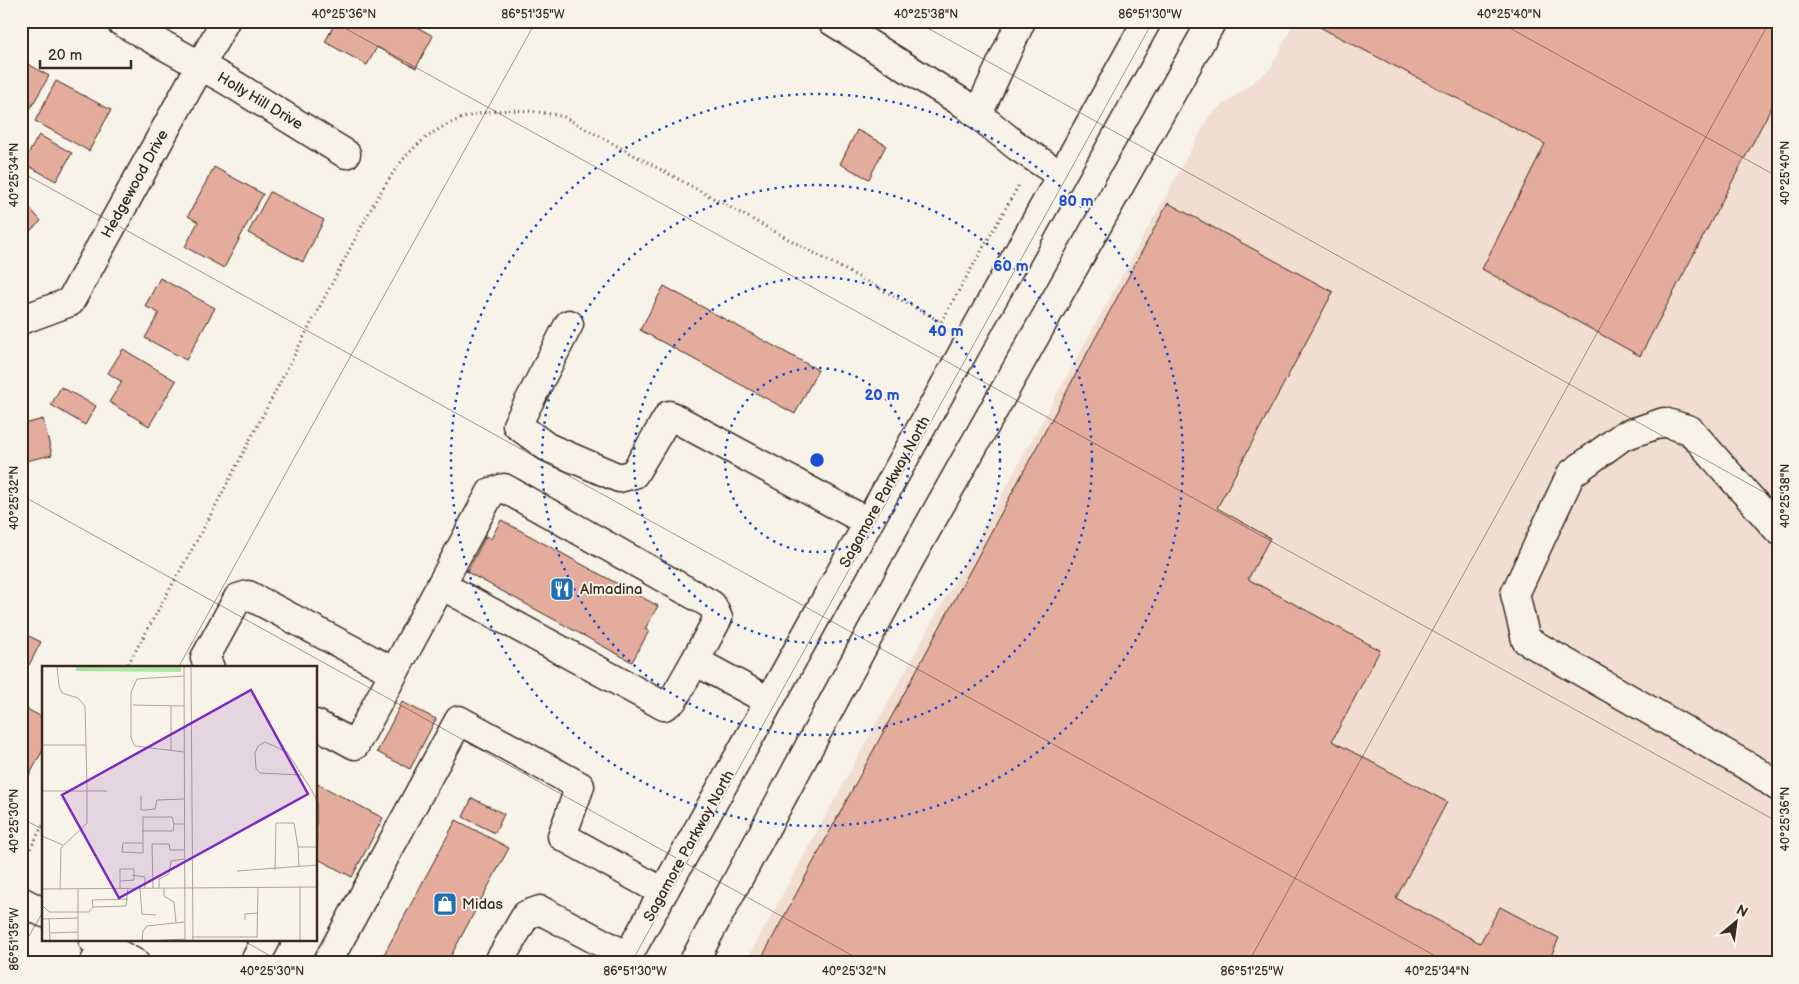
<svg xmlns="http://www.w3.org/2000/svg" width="1799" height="984" font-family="'Balsamiq Sans',sans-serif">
<rect width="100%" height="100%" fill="#f7f3e8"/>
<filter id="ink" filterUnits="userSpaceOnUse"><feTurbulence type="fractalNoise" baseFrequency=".02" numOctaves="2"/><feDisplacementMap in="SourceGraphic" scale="10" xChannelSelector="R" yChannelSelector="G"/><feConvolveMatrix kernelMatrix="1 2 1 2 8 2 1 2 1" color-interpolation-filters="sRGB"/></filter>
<g filter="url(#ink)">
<path fill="#f1ded1" d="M 1292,21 L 1778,21 L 1778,963 L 745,963 L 1210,115 L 1270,69 L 1292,26 Z"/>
<path fill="#e4ac9c" stroke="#3b2a1e" d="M 336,21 L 406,21 L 433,36 L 416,68 L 377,47 L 367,65 L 325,42 Z
M 1308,21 L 1778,21 L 1778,95 L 1640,356 L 1482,269 L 1545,144 Z
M 21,60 L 49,76 L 26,116 L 21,114 Z
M 56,81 L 111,110 L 89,151 L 35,121 Z
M 857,130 L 886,145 L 869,179 L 840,164 Z
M 39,135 L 72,153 L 56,181 L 23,163 Z
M 214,167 L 263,194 L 224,268 L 185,247 L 198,222 L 188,216 Z
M 270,192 L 324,220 L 303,262 L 248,233 Z
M 21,198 L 41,221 L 21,239 Z
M 1168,203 L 1333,292 L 1217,508 L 1270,538 L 1248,579 L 1380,650 L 1332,741 L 1447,802 L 1396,898 L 1480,943 L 1500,907 L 1559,938 L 1548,963 L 759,963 Z
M 160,278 L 215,308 L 186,360 L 145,338 L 159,313 L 145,306 Z
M 664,286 L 818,370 L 795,414 L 640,330 Z
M 123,349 L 176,381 L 149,426 L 109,402 L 122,382 L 108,373 Z
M 61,387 L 96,406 L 85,425 L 51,405 Z
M 43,419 L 52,455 L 21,462 L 21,425 Z
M 501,520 L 658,606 L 645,629 L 649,631 L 632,662 L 467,572 L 486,536 L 491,539 Z
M 21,632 L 41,642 L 29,665 L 21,661 Z
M 402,702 L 436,719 L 410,769 L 377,752 Z
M 21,706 L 44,718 L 44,748 L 23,787 L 21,786 Z
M 316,783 L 383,818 L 352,877 L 316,858 Z
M 472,798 L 504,814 L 495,833 L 463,817 Z
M 456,820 L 509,848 L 447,963 L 387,963 L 381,960 Z"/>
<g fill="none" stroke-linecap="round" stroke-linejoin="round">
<g stroke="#3b2a1e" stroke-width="31">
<path id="minor" d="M 120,21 L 228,81 L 346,154
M 832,21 L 966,105 L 1018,147 L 1061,175
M 978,114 L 1021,21
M 21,320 L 70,302 L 225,21
M 569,324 L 517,425 L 547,447 L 619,478 L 634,474 L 669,415 L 868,522
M 1778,530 L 1690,430 L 1664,422 L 1623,436 L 1571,474 L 1515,594 L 1526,640 L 1756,771 L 1778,787
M 441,585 L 664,706 L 673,700 L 695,661
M 210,668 L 205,658 L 238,598 L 248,595 L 394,672
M 316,724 L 355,745 L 491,492 L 504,488 L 712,605 L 718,618 L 695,661 L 769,701
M 94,963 L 104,946
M 254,963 L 266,940
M 327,963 L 459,720 L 580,786 L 562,836 L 663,892
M 498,963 L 526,915 L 540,910 L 627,956"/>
</g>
<g stroke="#3b2a1e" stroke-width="31">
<path id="major" d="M 21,901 L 44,913
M 93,940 L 135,963
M 624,963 L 1147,21
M 693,963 L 910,559 L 1212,21"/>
</g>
<path stroke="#3b2a1e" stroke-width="3" stroke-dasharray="1 4" stroke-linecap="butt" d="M 126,668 L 206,524 L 374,203 C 381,192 388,180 395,170 C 437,112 498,101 564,117 L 941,322 L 1020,183
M 28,853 L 44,823"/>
<use href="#minor" stroke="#f7f3e8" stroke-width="28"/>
<use href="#major" stroke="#f7f3e8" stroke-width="28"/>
</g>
</g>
<path fill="none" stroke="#3b2a1e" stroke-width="1" stroke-opacity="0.45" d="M 332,21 L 1778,822M 915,21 L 1778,500M 1497,21 L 1778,177M 21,172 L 1448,963M 21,495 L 866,963M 178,668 L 536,21M 21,818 L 44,830M 242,940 L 283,963M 21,950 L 44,910M 631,963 L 1153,21M 1248,963 L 1770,21"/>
<g fill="none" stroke="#1d4ed8" stroke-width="2.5" stroke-dasharray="2.5 5">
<circle cx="817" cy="460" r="92"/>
<circle cx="817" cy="460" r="183"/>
<circle cx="817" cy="460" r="275"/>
<circle cx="817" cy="460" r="366"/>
</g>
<defs>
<g id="restaurant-square" transform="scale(1.25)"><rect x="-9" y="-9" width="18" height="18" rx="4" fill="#1f6fb2" stroke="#f7f3e8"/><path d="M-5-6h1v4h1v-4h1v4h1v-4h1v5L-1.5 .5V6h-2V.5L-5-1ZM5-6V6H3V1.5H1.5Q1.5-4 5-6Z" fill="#fff"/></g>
<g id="shop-square" transform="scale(1.25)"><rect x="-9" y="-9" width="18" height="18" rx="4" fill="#1f6fb2" stroke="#f7f3e8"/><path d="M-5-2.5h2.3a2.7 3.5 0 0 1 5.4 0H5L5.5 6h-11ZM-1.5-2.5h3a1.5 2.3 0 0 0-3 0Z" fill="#fff"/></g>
</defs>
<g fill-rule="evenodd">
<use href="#restaurant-square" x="562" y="589"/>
<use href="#shop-square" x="445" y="904"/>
</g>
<g text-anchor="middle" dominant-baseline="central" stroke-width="4" stroke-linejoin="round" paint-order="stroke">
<g font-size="15" fill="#3b2a1e" stroke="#f7f3e8">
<text transform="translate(260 101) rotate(31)">Holly Hill Drive</text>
<text transform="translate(135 184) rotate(-61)">Hedgewood Drive</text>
<text transform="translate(885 492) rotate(-61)">Sagamore Parkway North</text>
<text transform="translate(689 846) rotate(-61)">Sagamore Parkway North</text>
</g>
<g font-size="15" fill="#3b2a1e" stroke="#f7f3e8" text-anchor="start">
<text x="580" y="589">Almadina</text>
<text x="462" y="904">Midas</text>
</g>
</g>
<g transform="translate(42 666)">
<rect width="275" height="275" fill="#f7f3e8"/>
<path d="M 34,0 L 139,0 L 139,6 L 34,5 Z" fill="#ace5aa"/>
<path fill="none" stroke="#aca397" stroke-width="1" d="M 15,0 L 17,20 L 20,27 L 36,32 L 43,40 L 45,120 L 45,157 L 19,182 L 18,223M 142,0 L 143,275M 149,0 L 151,275M 91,39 L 142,40M 129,39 L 129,84M 0,79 L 44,79M 142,86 L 93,80 L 89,72 L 89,26 L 95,13 L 142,10M 260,109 L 218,107 L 214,103 L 213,87 L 216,80 L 223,76 L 245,86 L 269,123 L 275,135M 0,125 L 65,125M 99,130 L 99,144 L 104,144 L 113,143 L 115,134 L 142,133M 100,165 L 131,165 L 132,158M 0,170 L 21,179M 101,177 L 81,177 L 80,186 L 101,187 L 101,151 L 130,151 L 132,158 L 142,158M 257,200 L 256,181 L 275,181M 233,204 L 234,157 L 252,157 L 256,181M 195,205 L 275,199M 90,209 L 103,211 L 103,222M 78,215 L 92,214 L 92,203 L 78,203 L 78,222M 258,221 L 258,275M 98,222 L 100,248 L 114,249M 111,222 L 110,178 L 127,178 L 128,184 L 142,184M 117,222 L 117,213 L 127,208 L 129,195 L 142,193M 122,222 L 122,230 L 132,236 L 134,256M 0,223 L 275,221M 36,223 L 36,275M 0,239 L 7,246 L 47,246 L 51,241 L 84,240 L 86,222M 51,241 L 50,234 L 86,233M 7,252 L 8,275M 0,253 L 36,252M 203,254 L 203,248 L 216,247M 8,267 L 36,266M 150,271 L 215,271 L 216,222M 100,275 L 101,265 L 105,260 L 142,256M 107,275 L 143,273"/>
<path fill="#7b2cbf" fill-opacity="0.15" stroke="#7b2cbf" stroke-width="2.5" d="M 209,24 L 266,128 L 77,232 L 20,129 Z"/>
<rect width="275" height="275" fill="none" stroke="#3b2a1e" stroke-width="2.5"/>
</g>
<circle cx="817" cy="460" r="8" fill="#1d4ed8" stroke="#f7f3e8" stroke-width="2.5"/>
<g font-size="15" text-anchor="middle" font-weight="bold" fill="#1d4ed8" stroke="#f7f3e8" stroke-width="4" stroke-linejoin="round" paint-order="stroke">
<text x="1076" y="206">80 m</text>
<text x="1011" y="271">60 m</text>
<text x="946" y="336">40 m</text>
<text x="882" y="400">20 m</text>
</g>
<rect width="1799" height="984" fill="none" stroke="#f7f3e8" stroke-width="55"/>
<g transform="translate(1736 922) rotate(29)" stroke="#f7f3e8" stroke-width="4" paint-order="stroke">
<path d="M0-4L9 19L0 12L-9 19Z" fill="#3b2a1e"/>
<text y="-8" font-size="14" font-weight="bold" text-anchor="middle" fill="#3b2a1e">N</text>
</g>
<path d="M40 60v8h91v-8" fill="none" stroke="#3b2a1e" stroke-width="2.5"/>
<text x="48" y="60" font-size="15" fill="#3b2a1e" stroke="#f7f3e8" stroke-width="4" paint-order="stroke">20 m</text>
<rect x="28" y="28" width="1744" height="928" fill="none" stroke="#3b2a1e" stroke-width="2"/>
<g font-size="12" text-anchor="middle" fill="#3b2a1e">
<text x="344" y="18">40°25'36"N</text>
<text x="533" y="18">86°51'35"W</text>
<text x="926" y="18">40°25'38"N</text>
<text x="1150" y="18">86°51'30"W</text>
<text x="1509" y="18">40°25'40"N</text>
<text transform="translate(1785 173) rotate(-90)" y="4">40°25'40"N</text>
<text transform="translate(14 175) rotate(-90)" y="4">40°25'34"N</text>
<text transform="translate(1785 496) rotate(-90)" y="4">40°25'38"N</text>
<text transform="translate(14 498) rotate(-90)" y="4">40°25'32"N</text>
<text transform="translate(1785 819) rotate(-90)" y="4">40°25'36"N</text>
<text transform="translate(14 821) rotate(-90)" y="4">40°25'30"N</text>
<text transform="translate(14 939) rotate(-90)" y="4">86°51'35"W</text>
<text x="272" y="975">40°25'30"N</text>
<text x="635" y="975">86°51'30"W</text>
<text x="854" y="975">40°25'32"N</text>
<text x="1252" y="975">86°51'25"W</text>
<text x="1437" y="975">40°25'34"N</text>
</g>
</svg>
